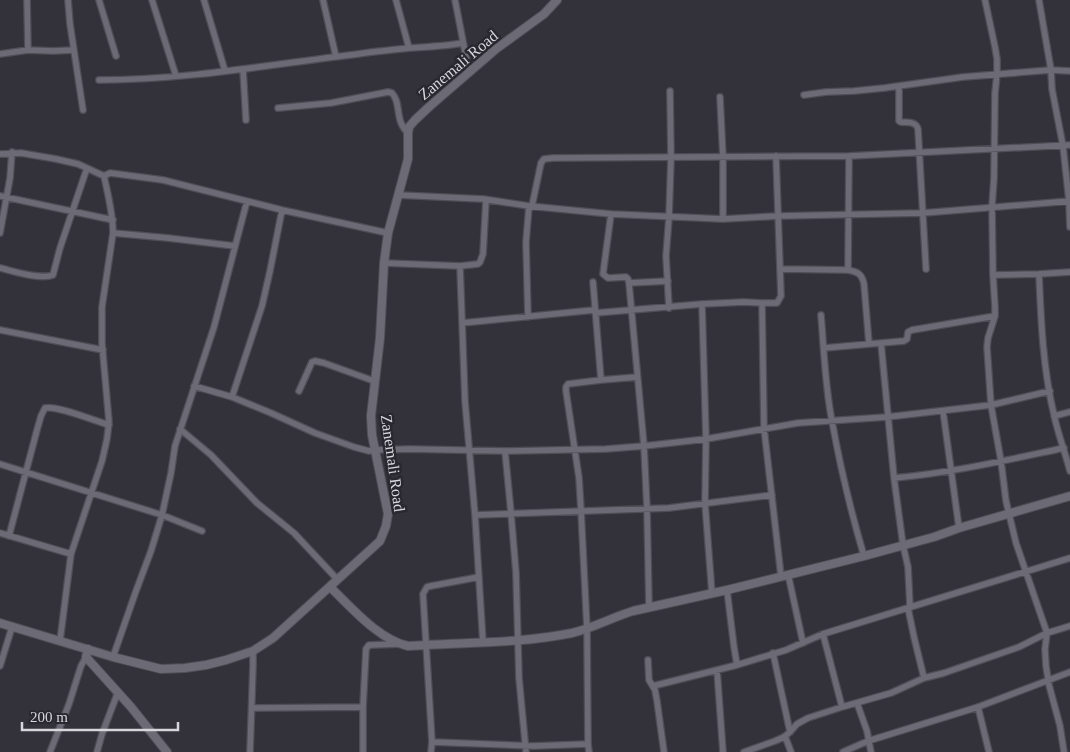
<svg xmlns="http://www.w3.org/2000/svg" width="1070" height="752" font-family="Georgia,serif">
<rect width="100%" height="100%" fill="#33323a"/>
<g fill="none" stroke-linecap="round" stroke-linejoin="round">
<g stroke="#4f4e56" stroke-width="8">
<path id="street" d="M 27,0 L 28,50
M 68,0 L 70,24 L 83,110
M 99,0 L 116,56
M 152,0 L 176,76
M 204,0 L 225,71
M 323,0 L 336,57
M 396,0 L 409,48
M 455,0 L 469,72
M 985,0 L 995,47 L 997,59 L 997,74 L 995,93 L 994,178 L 992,206 L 993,275 L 995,307 L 995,316 L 988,338 L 987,347 L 991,405 L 1001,461 L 1006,501 L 1016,543 L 1047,633 L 1045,649 L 1046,666 L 1049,685 L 1060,726 L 1064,752
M 1039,0 L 1051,70 L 1052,89 L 1063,146 L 1069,201 L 1070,227
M 0,54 L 28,50 L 53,51 L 74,50
M 243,69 L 246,120
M 99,80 C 178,80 256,67 334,57 C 359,54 385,50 410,48 C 428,47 445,46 463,43
M 899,86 L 899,121 L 901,122 C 908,123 916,121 918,129 L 926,269
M 804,95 L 826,92 L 854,91 L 884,88 L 963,77 L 1051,70 L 1070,71
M 720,97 L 723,158 L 723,219
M 278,108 L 331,103 L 388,92 L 392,93 C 402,104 394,120 408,133
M 0,154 L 21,153 L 56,159 L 78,164 L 104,176 L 110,173 L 163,180 L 282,210 L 388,233
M 398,195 L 483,199 L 529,206 L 611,214 L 723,219 L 778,216 L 923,213 L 1070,201
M 0,196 L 113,220
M 532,206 L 541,163 L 544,159 L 553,158 L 849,156 L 1070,145
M 611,214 L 603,274 L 608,278 L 626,277 L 628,279 L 629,283 L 644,446 L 647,509 L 649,607
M 0,233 L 10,178 L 12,152
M 113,233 L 168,238 L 235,246
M 384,263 L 460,266 L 465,401 L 475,515 L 483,643
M 460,266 L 478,264 L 480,262 L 483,254 L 486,200
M 0,268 C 13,271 41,280 53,275 L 60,248 L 87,168
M 780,269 L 848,270 C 858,272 862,274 864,284 L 869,344
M 848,270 L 849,156
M 1039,274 C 1041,321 1043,369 1054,415 C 1058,434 1065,452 1070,471
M 993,275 L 1039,274 L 1070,272
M 629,283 L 668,281
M 762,303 L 764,428 L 781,576
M 702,304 L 706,439 L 705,503 L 712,594
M 669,308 L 666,256 L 669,217 L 671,158 L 670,91
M 595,313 L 702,304 L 744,302 L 762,303 L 777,303 L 781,296 L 776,156
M 821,315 C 824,350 825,386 832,421 C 840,466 851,512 864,556
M 528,317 L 526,242 L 529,206
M 462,323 L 594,310
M 0,330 L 103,350
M 881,343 L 904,341 L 907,339 L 908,332 L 912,330 L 995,316
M 824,348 L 881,343 L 894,478 L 903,545 L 908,567 L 910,607
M 601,380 L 637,377
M 194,386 L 232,397 L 271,413 L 315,433 L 354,447 L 369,451 L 375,450 L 410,449 L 505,451 L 606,449 L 644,446 L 706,439 L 798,423 L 887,417 L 991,405 L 1050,391
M 299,391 L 312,362 L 315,361 L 324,363 L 374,381
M 232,397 L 262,306 L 270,271 L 282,210
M 943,411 L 959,528
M 1054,416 L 1070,412
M 180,429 L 211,455 L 257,503 L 294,533 L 337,579
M 505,451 L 511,513 L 516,573 L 519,678 L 526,752
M 0,464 L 162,515 L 202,531
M 894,478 C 951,473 1007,460 1064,448
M 475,515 L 669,508 L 772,495
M 0,533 L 71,554
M 9,536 L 37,430 L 41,416 L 45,408 C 57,405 95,421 109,425
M 788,574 L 803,643
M 727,590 L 734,647 L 737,665
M 908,608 L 914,637 L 924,678
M 823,634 L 842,707
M 60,641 L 71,554 L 102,461 L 107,439 L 109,422 L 102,343 L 102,307 L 113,233 C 113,213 108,195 104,176
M 773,653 L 790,732
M 113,657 L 136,591 L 151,551 L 162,515 L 171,473 L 175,446 L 214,327 L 247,201
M 648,660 L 649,680 L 655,690 L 657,701 L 664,752
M 0,666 L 12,627
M 717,670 L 723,752
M 653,686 L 737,665 L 786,650 L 823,634 L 1070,558
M 857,703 L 867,731 L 871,752
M 978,707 L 989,752
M 252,708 L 363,707
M 785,736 L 791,752
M 432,742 L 534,746 L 588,744
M 50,752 L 69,704 L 81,666 L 86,657
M 97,752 L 102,734 L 118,692
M 250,752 L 253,666 L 253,651
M 363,752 L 363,707 L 366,649 L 369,645 L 371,645 L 399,644
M 431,752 L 432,742 L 423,594 L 427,587 L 431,586 L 479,577
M 589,752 L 588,744 L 587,629 L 581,510 L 579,478 L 566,391 L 566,387 L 568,384 L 601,380 L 593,282
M 744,752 L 775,741 L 784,737 L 790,732 L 797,724 L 808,718 L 842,707 L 891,693 L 924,678 L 944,673 L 1019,647 L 1047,633 L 1070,626
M 843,752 L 868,741 L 978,707 L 1070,672"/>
</g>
<g stroke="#4f4e56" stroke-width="10">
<path id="secondary" d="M 330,587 C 351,607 379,640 408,646 C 463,642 518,644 572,633 C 593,628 613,617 633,611 L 727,590 L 864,556 L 934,537 L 959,528 L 1070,496
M 0,623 L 113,657 L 161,669 L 185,668 L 206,665 L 226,660 L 253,651 L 273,638 L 380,541 L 386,526 L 388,514 L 372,435 L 371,416 L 380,338 L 384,263 L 388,233 L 408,159 L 408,133 L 409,127 L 415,120 L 430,106 L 496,49 L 544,14 L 557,0
M 88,649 L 86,657 L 131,707 L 167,752"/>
</g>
<use href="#street" stroke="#6c6b75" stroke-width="5.5"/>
<use href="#secondary" stroke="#6c6b75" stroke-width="8"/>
</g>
<g text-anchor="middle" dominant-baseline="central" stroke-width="5" stroke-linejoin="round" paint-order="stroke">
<g font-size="16" fill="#d6d6dc" stroke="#292830">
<text transform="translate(458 65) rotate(-40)">Zanemali Road</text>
<text transform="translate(393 463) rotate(82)">Zanemali Road</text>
</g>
</g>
<path d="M22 722v8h156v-8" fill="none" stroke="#d6d6dc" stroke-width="2.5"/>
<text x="30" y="722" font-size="15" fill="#d6d6dc" stroke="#292830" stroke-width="4" paint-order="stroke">200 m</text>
</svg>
